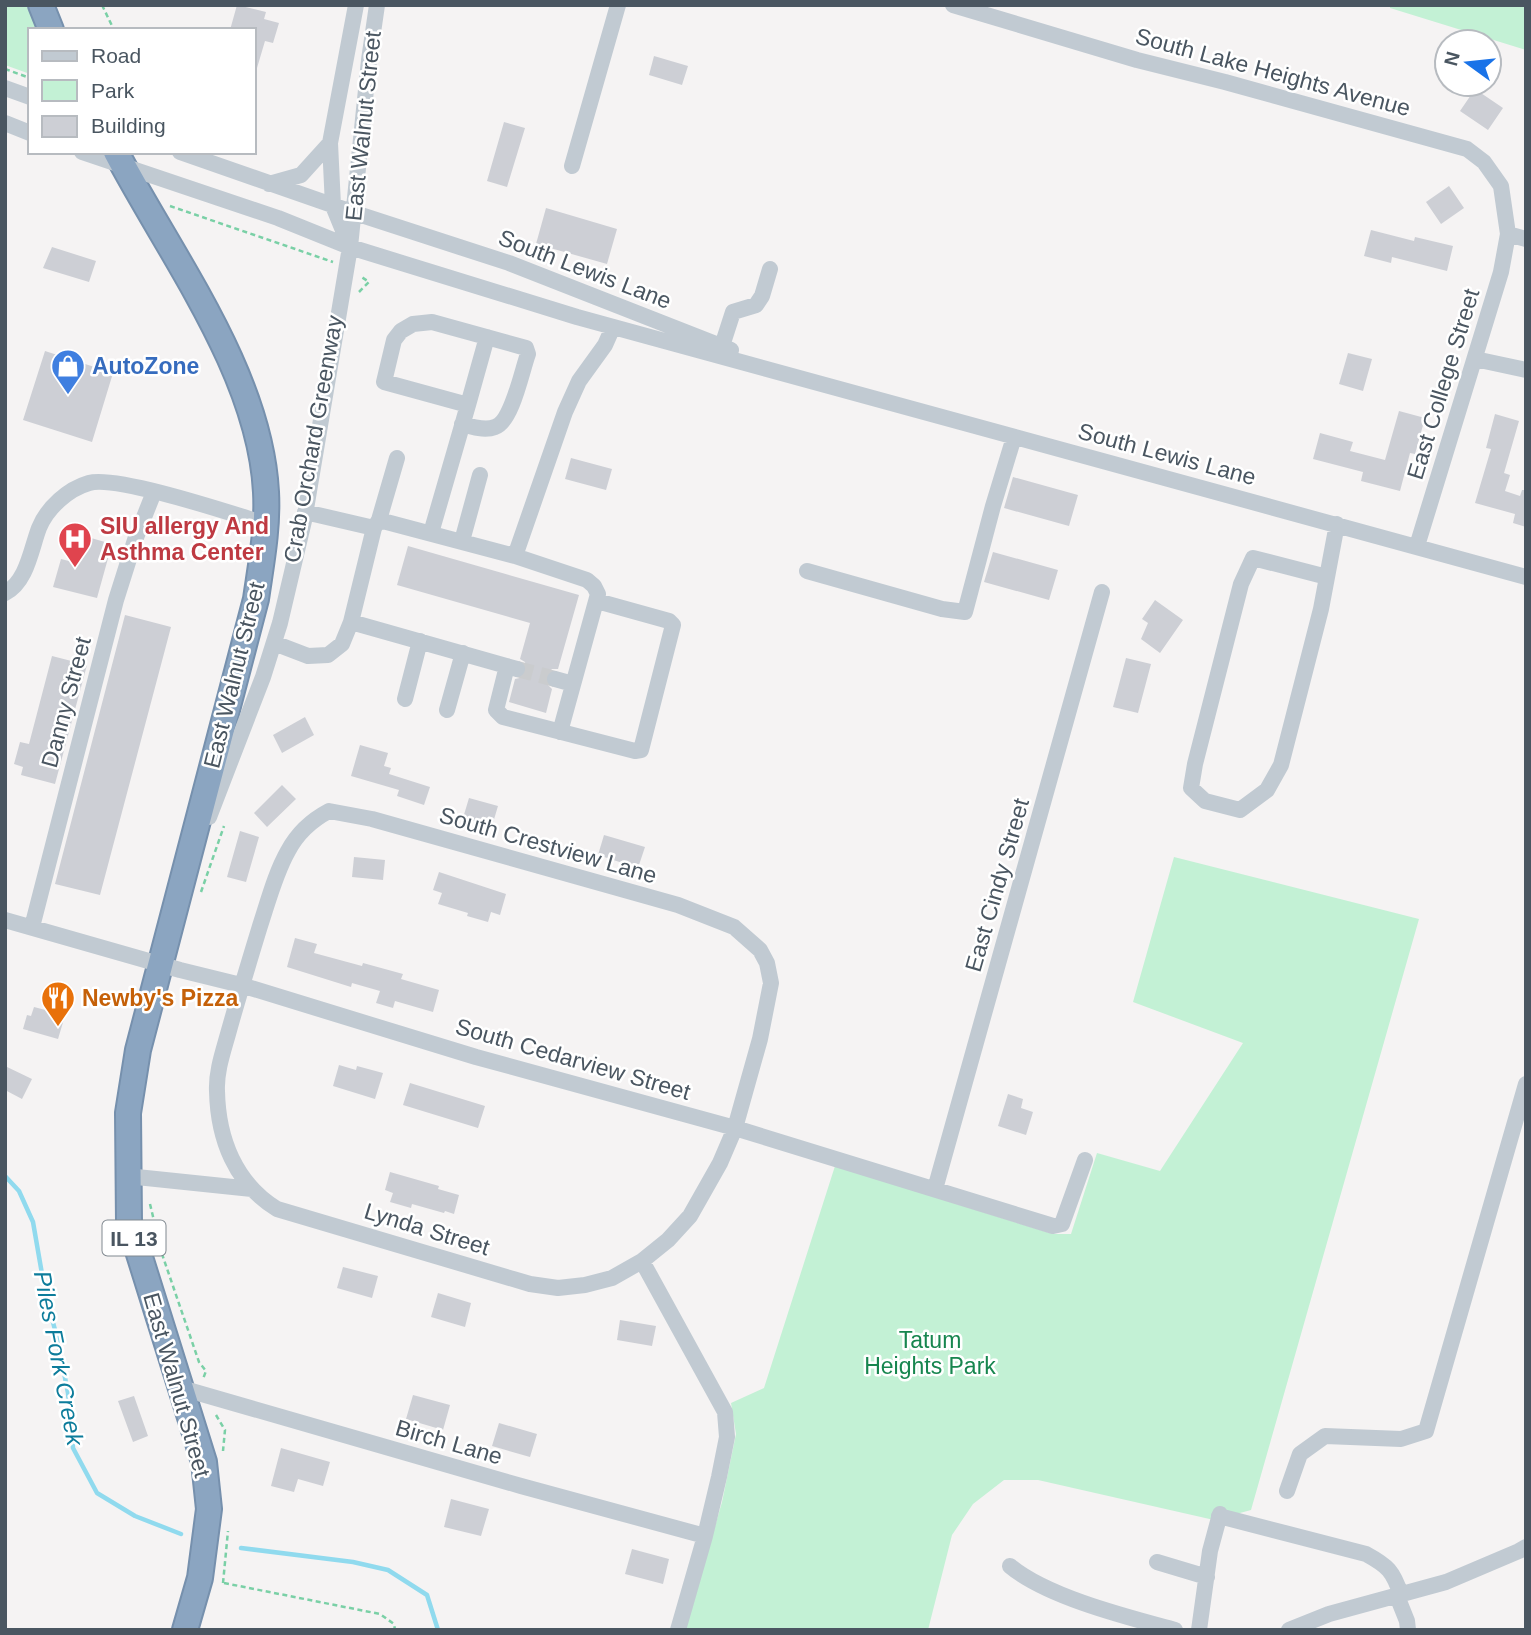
<svg xmlns="http://www.w3.org/2000/svg" width="1531" height="1635" font-family="Arial,sans-serif">
<rect width="100%" height="100%" fill="#f5f3f3"/>
<path fill="#c3f1d5" d="M 5,5 L 26,5 L 38,30 L 30,30 L 30,74 L 5,65 Z
M 1390,5 L 1526,5 L 1526,50 L 1390,8 Z
M 1174,857 L 1419,919 L 1251,1510 L 1214,1520 L 1038,1480 L 1004,1480 L 973,1504 L 952,1535 L 928,1630 L 685,1630 L 722,1502 L 736,1434 L 731,1403 L 764,1388 L 835,1166 L 1053,1234 L 1071,1234 L 1097,1153 L 1160,1171 L 1243,1043 L 1133,1002 Z"/>
<g fill="none" stroke-linecap="round" stroke-linejoin="round">
<path stroke="#90daee" stroke-width="4.5" d="M 5,1176 L 19,1191 L 33,1222 L 46,1297 L 57,1337 L 68,1393 L 73,1448 L 97,1493 L 135,1516 L 181,1534
M 241,1548 L 353,1562 L 388,1570 L 427,1595 L 438,1630"/>
</g>
<path fill="#cdcfd5" d="M 237,5 L 266,12 L 264,19 L 279,23 L 273,43 L 265,41 L 257,68 L 254,68 L 254,30 L 230,30 Z
M 654,56 L 688,66 L 682,85 L 649,75 Z
M 1475,89 L 1503,108 L 1488,130 L 1460,111 Z
M 504,122 L 525,128 L 507,187 L 487,181 Z
M 1449,186 L 1464,208 L 1441,224 L 1426,202 Z
M 546,208 L 617,229 L 607,264 L 536,244 Z
M 1371,230 L 1414,241 L 1415,237 L 1453,246 L 1447,271 L 1392,257 L 1391,263 L 1364,256 Z
M 52,247 L 96,261 L 89,282 L 43,268 Z
M 45,351 L 113,373 L 92,442 L 23,420 Z
M 1348,353 L 1372,359 L 1363,391 L 1339,384 Z
M 1399,411 L 1425,418 L 1415,454 L 1410,453 L 1400,491 L 1361,481 L 1363,472 L 1313,459 L 1320,433 L 1353,442 L 1350,451 L 1385,460 Z
M 1495,414 L 1519,421 L 1504,473 L 1510,475 L 1505,491 L 1520,496 L 1522,490 L 1526,490 L 1526,527 L 1513,523 L 1515,514 L 1475,503 L 1491,449 L 1486,448 Z
M 571,458 L 612,469 L 606,490 L 565,479 Z
M 1013,477 L 1078,495 L 1069,526 L 1004,508 Z
M 84,536 L 112,544 L 97,598 L 53,587 L 61,559 L 77,563 Z
M 408,546 L 579,595 L 558,669 L 552,669 L 545,676 L 545,682 L 552,689 L 546,713 L 509,702 L 515,679 L 524,677 L 527,671 L 525,662 L 520,659 L 530,623 L 397,585 Z
M 993,552 L 1058,570 L 1049,600 L 984,582 Z
M 1155,600 L 1183,620 L 1160,653 L 1141,639 L 1148,623 L 1142,619 Z
M 125,615 L 171,627 L 100,895 L 55,884 Z
M 52,656 L 87,665 L 55,784 L 21,775 L 23,767 L 14,764 L 20,742 L 29,744 Z
M 1126,658 L 1151,664 L 1138,713 L 1113,707 Z
M 305,717 L 314,735 L 282,753 L 273,735 Z
M 360,745 L 388,753 L 384,766 L 391,768 L 389,774 L 430,787 L 424,805 L 397,796 L 399,790 L 351,776 Z
M 282,785 L 296,799 L 267,827 L 254,813 Z
M 469,798 L 498,806 L 492,826 L 463,818 Z
M 240,831 L 259,837 L 246,882 L 227,877 Z
M 604,835 L 645,847 L 638,868 L 598,855 Z
M 354,857 L 385,860 L 383,880 L 352,877 Z
M 439,872 L 506,894 L 500,915 L 491,912 L 488,922 L 467,916 L 468,913 L 438,904 L 442,893 L 433,890 Z
M 295,938 L 317,944 L 314,953 L 362,966 L 363,963 L 403,974 L 401,979 L 439,990 L 433,1012 L 395,1001 L 393,1008 L 376,1003 L 380,991 L 352,983 L 351,987 L 287,967 Z
M 34,1007 L 57,1013 L 56,1018 L 64,1019 L 58,1039 L 23,1029 L 27,1015 L 31,1016 Z
M 339,1065 L 356,1070 L 357,1066 L 383,1073 L 375,1099 L 333,1086 Z
M 5,1066 L 32,1079 L 22,1099 L 5,1090 Z
M 410,1083 L 485,1106 L 478,1128 L 403,1105 Z
M 1008,1094 L 1023,1099 L 1021,1108 L 1033,1112 L 1026,1135 L 998,1126 Z
M 390,1172 L 439,1186 L 438,1189 L 459,1195 L 454,1214 L 445,1211 L 444,1213 L 412,1204 L 411,1208 L 390,1202 L 393,1193 L 385,1190 Z
M 343,1267 L 378,1276 L 372,1298 L 337,1288 Z
M 438,1293 L 471,1303 L 465,1327 L 431,1317 Z
M 620,1320 L 656,1326 L 652,1346 L 617,1340 Z
M 413,1395 L 450,1405 L 443,1430 L 406,1419 Z
M 134,1396 L 148,1436 L 133,1442 L 118,1401 Z
M 499,1423 L 537,1434 L 530,1457 L 492,1446 Z
M 281,1448 L 330,1462 L 323,1486 L 298,1479 L 294,1492 L 271,1486 Z
M 451,1499 L 489,1509 L 481,1536 L 444,1527 Z
M 632,1549 L 669,1559 L 663,1584 L 625,1574 Z"/>
<g fill="none" stroke-linecap="round" stroke-linejoin="round">
<path stroke="#caccce" stroke-width="16" stroke-dasharray="16 8" stroke-linecap="butt" d="M 517,669 L 555,679"/>
<g stroke="#7690ad" stroke-width="28">
<path id="highway" d="M 41,5 L 51,30
M 116,152 C 170,255 260,373 266,492 C 268,528 261,564 256,599 L 138,1050 L 128,1113 L 129,1222 L 204,1462 L 209,1509 L 200,1578 L 185,1630"/>
</g>
<path stroke="#7ad0a6" stroke-width="2.5" stroke-dasharray="5 3.5" stroke-linecap="butt" d="M 102,5 L 114,30
M 5,69 L 30,78
M 170,206 L 333,262
M 359,292 L 369,282 L 360,276
M 201,892 L 224,826
M 150,1204 L 162,1254 L 199,1362 L 206,1371 L 203,1379
M 216,1415 L 225,1430 L 223,1451
M 223,1583 L 228,1531
M 224,1583 L 380,1614 L 394,1624 L 395,1630"/>
<path stroke="#c1cad2" stroke-width="16" d="M 953,5 L 1137,60 L 1225,82 L 1467,149 L 1484,162 L 1501,186 L 1508,234 L 1501,272 L 1417,546
M 5,88 L 30,97
M 5,123 L 30,133
M 82,152 L 278,218 L 350,247 L 577,317 L 1526,577
M 180,152 L 355,213 L 509,263 L 731,350
M 572,166 L 618,5
M 269,184 L 301,175 L 330,143
M 1508,234 L 1526,239
M 349,245 L 333,206 L 330,143 L 356,5
M 722,346 L 733,312 L 756,305 L 762,296 L 770,269
M 1475,359 L 1526,370
M 468,405 L 487,337
M 305,512 L 374,528
M 379,520 L 397,458
M 431,533 L 468,405 L 384,382 L 394,340 L 401,331 L 413,324 L 432,322 L 526,348 L 528,354 C 522,370 512,422 495,427 C 485,431 472,427 462,424
M 462,541 L 480,475
M 515,556 L 565,412 L 579,381 L 605,345 L 613,327
M 807,571 L 942,609 L 965,612 L 993,506 L 1014,437
M 1327,577 L 1253,558 L 1241,584 L 1195,764 L 1191,788 L 1205,801 L 1240,810 L 1267,790 L 1281,765 L 1321,609 L 1337,524
M 5,593 C 27,582 31,549 39,528 C 47,508 68,489 89,483 C 117,475 233,514 266,524
M 351,622 L 517,669
M 274,643 L 308,656 L 328,655 L 342,644 L 351,622 L 374,528 L 379,520 L 515,556 L 587,580 L 594,586 L 598,594 L 560,732
M 507,666 L 496,710 L 503,717 L 635,751 L 641,750 L 673,625 L 669,621 L 597,601
M 555,679 L 573,684
M 405,699 L 420,641
M 447,710 L 463,653
M 329,811 L 372,819 L 678,905 L 734,927 L 760,950 L 767,963 L 771,983 L 760,1039 L 735,1128 L 720,1163 L 690,1216 L 668,1240 L 642,1261 L 612,1278 L 585,1285 L 558,1288 L 530,1284 L 277,1209 C 235,1183 218,1139 217,1091 C 216,1072 223,1052 228,1034 C 238,998 249,962 260,926 C 268,902 275,874 288,851 C 297,834 312,820 329,811 Z
M 209,817 L 263,677 L 280,623 L 304,521 L 350,247 L 369,60 L 377,5
M 5,920 L 180,970 L 241,985 L 476,1057 L 735,1128 L 1053,1226 L 1062,1224 L 1085,1160
M 32,927 L 116,600 L 135,540 L 154,492
M 127,1176 L 252,1189
M 935,1189 L 1102,592
M 642,1261 L 725,1412 L 727,1437 L 719,1477 L 705,1536 L 678,1630
M 181,1388 L 521,1486 L 705,1536
M 1287,1491 L 1300,1454 L 1325,1436 L 1401,1439 L 1426,1431 L 1526,1084
M 1219,1516 L 1366,1554 C 1388,1566 1393,1571 1401,1595
M 1157,1562 L 1207,1577
M 1010,1566 C 1047,1597 1127,1617 1175,1630
M 1397,1596 L 1407,1621 L 1408,1630
M 1199,1630 L 1210,1551 L 1220,1514
M 1289,1630 L 1329,1614 L 1446,1582 L 1519,1551 L 1526,1547"/>
<use href="#highway" stroke="#8ba5c1" stroke-width="24"/>
</g>
<defs>
<g id="shop-pin" transform="scale(1.75)"><path d="M0 17L-7.5 6A9.5 9.5 0 1 1 7.5 6Z" fill="#3f7fe0" stroke="#fff"/><path d="M-5-2.5h2.3a2.7 3.5 0 0 1 5.4 0H5L5.5 6h-11ZM-1.5-2.5h3a1.5 2.3 0 0 0-3 0Z" fill="#fff"/></g>
<g id="hospital-pin" transform="scale(1.75)"><path d="M0 17L-7.5 6A9.5 9.5 0 1 1 7.5 6Z" fill="#e0444e" stroke="#fff"/><path d="M-5-5h3v3.5h4V-5h3V5h-3V1.5h-4V5h-3Z" fill="#fff"/></g>
<g id="restaurant-pin" transform="scale(1.75)"><path d="M0 17L-7.5 6A9.5 9.5 0 1 1 7.5 6Z" fill="#e8710a" stroke="#fff"/><path d="M-5-6h1v4h1v-4h1v4h1v-4h1v5L-1.5 .5V6h-2V.5L-5-1ZM5-6V6H3V1.5H1.5Q1.5-4 5-6Z" fill="#fff"/></g>
</defs>
<g fill-rule="evenodd">
<use href="#shop-pin" x="68" y="366"/>
<use href="#hospital-pin" x="75" y="539"/>
<use href="#restaurant-pin" x="58" y="998"/>
</g>
<g text-anchor="middle" dominant-baseline="central" stroke-width="5" stroke-linejoin="round" paint-order="stroke">
<rect fill="#fff" stroke="#808990" stroke-width="2" x="102.5" y="1220.5" width="63" height="35" rx="5"/>
<g font-size="21" font-weight="bold" fill="#4a5661">
<text x="134" y="1238">IL 13</text>
</g>
<g font-size="23" fill="#4a5661" stroke="#fff">
<text transform="translate(1273 72) rotate(15)">South Lake Heights Avenue</text>
<text transform="translate(363 126) rotate(-84)">East Walnut Street</text>
<text transform="translate(585 269) rotate(21)">South Lewis Lane</text>
<text transform="translate(1443 384) rotate(-73)">East College Street</text>
<text transform="translate(313 439) rotate(-80)">Crab Orchard Greenway</text>
<text transform="translate(1167 454) rotate(15)">South Lewis Lane</text>
<text transform="translate(234 675) rotate(-76)">East Walnut Street</text>
<text transform="translate(66 702) rotate(-75)">Danny Street</text>
<text transform="translate(548 845) rotate(16)">South Crestview Lane</text>
<text transform="translate(997 885) rotate(-74)">East Cindy Street</text>
<text transform="translate(573 1059) rotate(16)">South Cedarview Street</text>
<text transform="translate(427 1229) rotate(17)">Lynda Street</text>
<text transform="translate(177 1385) rotate(74)">East Walnut Street</text>
<text transform="translate(449 1442) rotate(16)">Birch Lane</text>
</g>
<g font-size="23" font-weight="bold" fill="#366cbe" stroke="#fff" text-anchor="start">
<text x="92" y="366">AutoZone</text>
</g>
<g font-size="23" font-weight="bold" fill="#be3a42" stroke="#fff" text-anchor="start">
<text x="100" y="526">SIU allergy And<tspan x="100" dy="26">Asthma Center</tspan></text>
</g>
<g font-size="23" font-weight="bold" fill="#c56008" stroke="#fff" text-anchor="start">
<text x="82" y="998">Newby's Pizza</text>
</g>
<g font-size="23" fill="#17864f" stroke="#fff">
<text x="930" y="1340">Tatum<tspan x="930" dy="26">Heights Park</tspan></text>
</g>
<g font-size="24" font-style="italic" fill="#0c7c9b" stroke="#fff">
<text transform="translate(59 1358) rotate(79)">Piles Fork Creek</text>
</g>
</g>
<rect width="1531" height="1635" fill="none" stroke="#4a5661" stroke-width="14"/>
<rect x="28" y="28" width="228" height="126" fill="#ffffff" stroke="#b7bbc0" stroke-width="2"/>
<rect x="42" y="51" width="35" height="10" fill="#c1cad2" stroke="#b7bbc0" stroke-width="2"/>
<text x="91" y="63" font-size="21" fill="#4a5661">Road</text>
<rect x="42" y="80" width="35" height="21" fill="#c3f1d5" stroke="#b7bbc0" stroke-width="2"/>
<text x="91" y="98" font-size="21" fill="#4a5661">Park</text>
<rect x="42" y="116" width="35" height="21" fill="#cdcfd5" stroke="#b7bbc0" stroke-width="2"/>
<text x="91" y="133" font-size="21" fill="#4a5661">Building</text>
<g transform="translate(1468 63) rotate(285)"><circle r="33" fill="#ffffff" stroke="#b7bbc0" stroke-width="2"/>
<path d="M0-5L12 26L0 18L-12 26Z" fill="#1a73e8"/>
<text y="-10" font-size="19" font-weight="bold" text-anchor="middle" fill="#4a5661">N</text>
</g>
</svg>
